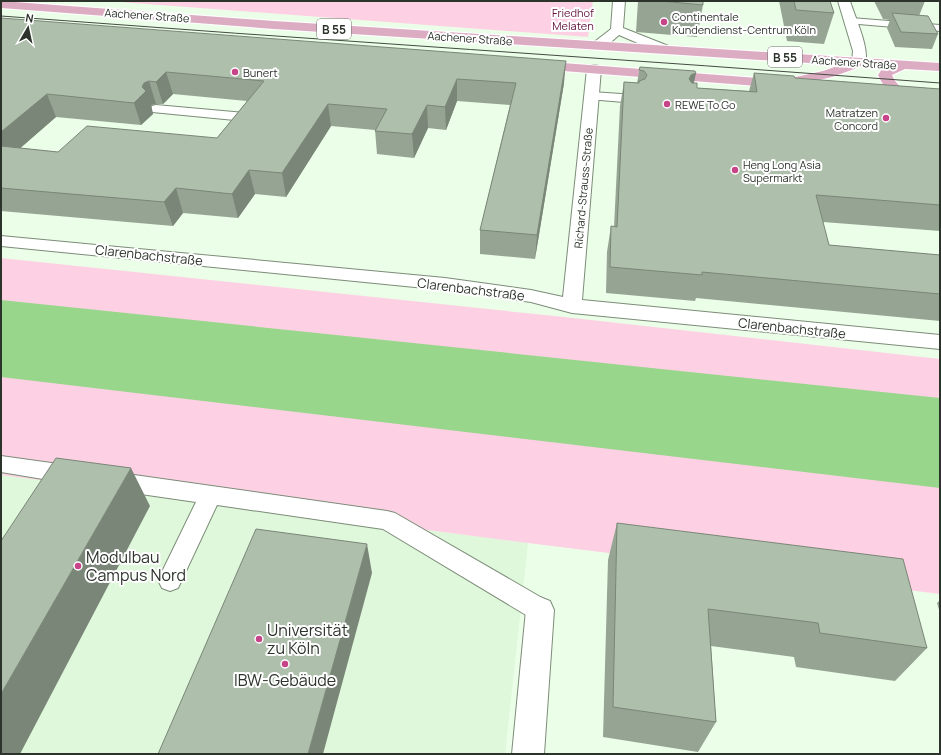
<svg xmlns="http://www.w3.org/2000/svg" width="941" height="755" font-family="Manrope,sans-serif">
<rect width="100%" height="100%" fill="#ebfee8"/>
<path fill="#dff7da" d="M 1,475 L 528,543 L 505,754 L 1,754 Z"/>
<path fill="#fdd1e3" d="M 107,1 L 593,1 L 588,37 Z
M 1,258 L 564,317 L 940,359 L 940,594 L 528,543 L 1,475 Z"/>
<path fill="#98d68c" d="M 1,300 L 940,398 L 940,488 L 1,377 Z"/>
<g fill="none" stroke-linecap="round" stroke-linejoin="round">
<g stroke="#7c8c78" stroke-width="2">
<path id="service" d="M 851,18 L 940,25 L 940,31 L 847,23 L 846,21 L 847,19 Z
M 592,92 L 636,95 L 640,96 L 642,99 L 640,102 L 636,103 L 588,99 L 586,96 L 588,93 Z
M 156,105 L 245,113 L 250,114 L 251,117 L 250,120 L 245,121 L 152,112 L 150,109 L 152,106 Z
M 1,456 L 73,466 L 81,469 L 84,475 L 81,481 L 73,484 L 1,472 Z
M 113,472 L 387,511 L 395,513 L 549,602 L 552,610 L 549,618 L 540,621 L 531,618 L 383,529 L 217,505 L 178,588 L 170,591 L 162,588 L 158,580 L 196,502 L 113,490 L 105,487 L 102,481 L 105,475 Z"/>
</g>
<g stroke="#7c8c78" stroke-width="2">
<path id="minor" d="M 613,1 L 625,1 L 623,28 L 671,47 L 673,50 L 671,53 L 661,53 L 619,35 L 603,49 L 593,49 L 592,46 L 593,43 L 611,29 Z
M 838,1 L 850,1 C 854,15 872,53 864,65 L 854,65 L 852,62 L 853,51 Z
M 594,65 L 599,66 L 601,69 L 582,300 L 940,335 L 940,349 L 572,313 L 531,302 L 445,290 L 1,246 L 1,236 L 445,278 L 531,290 L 563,297 L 587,69 L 589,66 Z
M 540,597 L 550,601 L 554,610 L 544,754 L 512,754 L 526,610 L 530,601 Z"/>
</g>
<g stroke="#fff" stroke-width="2">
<path id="primary" d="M 1,1 L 274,21 L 940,63 L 940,71 L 905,69 L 892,75 L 895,81 L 905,92 L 903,95 C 890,98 883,85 878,75 L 882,69 L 886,68 L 858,66 L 857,68 L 832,77 L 782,88 L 537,69 L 532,68 L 530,65 L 532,62 L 537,61 L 782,80 L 823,71 L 840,65 L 274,29 L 1,8 Z"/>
</g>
<use href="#service" fill="#fff" fill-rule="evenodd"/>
<use href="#minor" fill="#fff" fill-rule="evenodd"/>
<use href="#primary" fill="#dcacc2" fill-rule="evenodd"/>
<path stroke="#434b42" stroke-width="1" d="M 1,16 C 314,40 627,59 940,83"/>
</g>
<path fill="#96a593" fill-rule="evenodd" d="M 638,1 L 703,1 L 703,5 L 697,37 L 636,32 Z
M 779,1 L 830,1 L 834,13 L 824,44 L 787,41 Z
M 874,1 L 925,1 L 919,16 L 938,34 L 932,49 L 895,47 L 887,28 L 890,20 L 883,19 Z
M 1,18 L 564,83 L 535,259 L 480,254 L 480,230 L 510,105 L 457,101 L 446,130 L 428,128 L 414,158 L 377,154 L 375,130 L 331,126 L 286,197 L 255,194 L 238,218 L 183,213 L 173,226 L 1,211 ZM 173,94 L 247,101 L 217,138 L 58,152 L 20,148 L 56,117 L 141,125 L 153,114 L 151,105 L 156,104 L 163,104 Z
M 640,67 L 696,73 L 693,83 L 697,88 L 749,91 L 754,73 L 795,78 L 940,89 L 940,231 L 823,222 L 829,245 L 940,255 L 940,321 L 696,298 L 695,301 L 606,293 L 607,252 L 611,226 L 614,227 L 620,106 L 624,82 L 637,83 Z
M 617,523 L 927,648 L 895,681 L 796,667 L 794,657 L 711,646 L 716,722 L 698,752 L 603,737 L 608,560 Z
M 940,600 L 940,613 L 937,603 Z"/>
<path fill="#7a8678" d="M 566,61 L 564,83 L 535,259 L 537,235 Z
M 166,72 L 173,94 L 163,104 L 156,82 Z
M 696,73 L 691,97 L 689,79 L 691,75 Z
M 457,79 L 457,101 L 446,130 L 445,107 Z
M 149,81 L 156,104 L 151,105 L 153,114 L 141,125 L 134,103 L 144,83 Z
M 47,94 L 56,117 L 1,165 L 1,132 Z
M 328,104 L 331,126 L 286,197 L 282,173 Z
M 427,105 L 428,128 L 414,158 L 412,134 Z
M 249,170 L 255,194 L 238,218 L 232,194 Z
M 176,188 L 183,213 L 173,226 L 164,202 Z
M 131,468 L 150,506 L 20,754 L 1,754 L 1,694 Z
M 367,544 L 372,573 L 323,754 L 308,754 Z"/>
<path fill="#aec0ab" stroke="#7a8678" d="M 661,1 L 703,1 L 703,5 Z
M 794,1 L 830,1 L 834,13 L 796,10 Z
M 892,13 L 928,16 L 938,34 L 901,32 Z
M 1,18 L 566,61 L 537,235 L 480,230 L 516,83 L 457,79 L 445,107 L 427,105 L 412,134 L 375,131 L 387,109 L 328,104 L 282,173 L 249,170 L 232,194 L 176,188 L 164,202 L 1,188 L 1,146 L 58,152 L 87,126 L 217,138 L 264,81 L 166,72 L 156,82 L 149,81 L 144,83 L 142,87 L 146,91 L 134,103 L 47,94 L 1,132 Z
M 640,67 L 695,71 L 696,73 L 691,75 L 689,79 L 692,83 L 697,83 L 697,88 L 757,92 L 754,73 L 794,76 L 795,78 L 940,89 L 940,205 L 816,195 L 829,245 L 940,255 L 940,294 L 702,272 L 702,275 L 610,267 L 611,226 L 617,227 L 624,82 L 639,83 L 639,81 L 645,79 L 647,75 L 644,71 L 639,70 Z
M 56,458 L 131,468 L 1,694 L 1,541 Z
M 617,523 L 903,559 L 927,648 L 820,633 L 818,623 L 708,609 L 716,722 L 613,707 Z
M 256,529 L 367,544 L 308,754 L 158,754 Z"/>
<g fill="#c84489" stroke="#fff" stroke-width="1.5">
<circle cx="664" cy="22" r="4"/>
<circle cx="235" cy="72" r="4"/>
<circle cx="667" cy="104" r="4"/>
<circle cx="886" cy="118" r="4"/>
<circle cx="735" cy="170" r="4"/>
<circle cx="78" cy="566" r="4"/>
<circle cx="259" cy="639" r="4"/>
<circle cx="285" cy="664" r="4"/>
</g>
<g text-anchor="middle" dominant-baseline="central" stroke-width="4" stroke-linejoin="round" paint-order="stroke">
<g font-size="11" fill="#61123e" stroke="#fff">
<text x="573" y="12">Friedhof<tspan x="573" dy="13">Melaten</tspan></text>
</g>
<g font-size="11" fill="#2c332b" stroke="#fff">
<text transform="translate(147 15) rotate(4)">Aachener Straße</text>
<text transform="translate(470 38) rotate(4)">Aachener Straße</text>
<text transform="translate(854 62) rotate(4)">Aachener Straße</text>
<text transform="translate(583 188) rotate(-85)">Richard-Strauss-Straße</text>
</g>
<g font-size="11" fill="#2c332b" stroke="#fff" text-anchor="start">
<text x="672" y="16">Continentale<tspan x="672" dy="13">Kundendienst-Centrum Köln</tspan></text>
<text x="243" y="72">Bunert</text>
<text x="675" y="104">REWE To Go</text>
<text x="878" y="112" text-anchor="end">Matratzen<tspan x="878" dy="13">Concord</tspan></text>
<text x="743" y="164">Heng Long Asia<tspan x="743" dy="13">Supermarkt</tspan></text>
</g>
<g fill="#fff" stroke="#6b706b" stroke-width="1">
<rect x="317" y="19" width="34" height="20" rx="3"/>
<rect x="768" y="47" width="34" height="20" rx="3"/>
</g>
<g font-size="12" font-weight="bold" fill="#2c332b">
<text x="334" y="29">B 55</text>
<text x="785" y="57">B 55</text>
</g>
<g font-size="13" fill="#2c332b" stroke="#fff">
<text transform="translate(149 255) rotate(6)">Clarenbachstraße</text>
<text transform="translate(471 289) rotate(7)">Clarenbachstraße</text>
<text transform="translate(792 328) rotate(6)">Clarenbachstraße</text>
</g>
<g font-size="16" fill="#2c332b" stroke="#fff" text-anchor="start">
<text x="86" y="557">Modulbau<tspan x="86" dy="18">Campus Nord</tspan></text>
<text x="267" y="630">Universität<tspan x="267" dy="18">zu Köln</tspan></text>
<text x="285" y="680" text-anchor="middle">IBW-Gebäude</text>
</g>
</g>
<rect width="941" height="755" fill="none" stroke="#2c332b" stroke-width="4"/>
<g transform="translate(28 28) rotate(9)" stroke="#ffffff" stroke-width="3" paint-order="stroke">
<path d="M0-3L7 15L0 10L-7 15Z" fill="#2c332b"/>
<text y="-6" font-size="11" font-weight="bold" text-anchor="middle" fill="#2c332b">N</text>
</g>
</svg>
